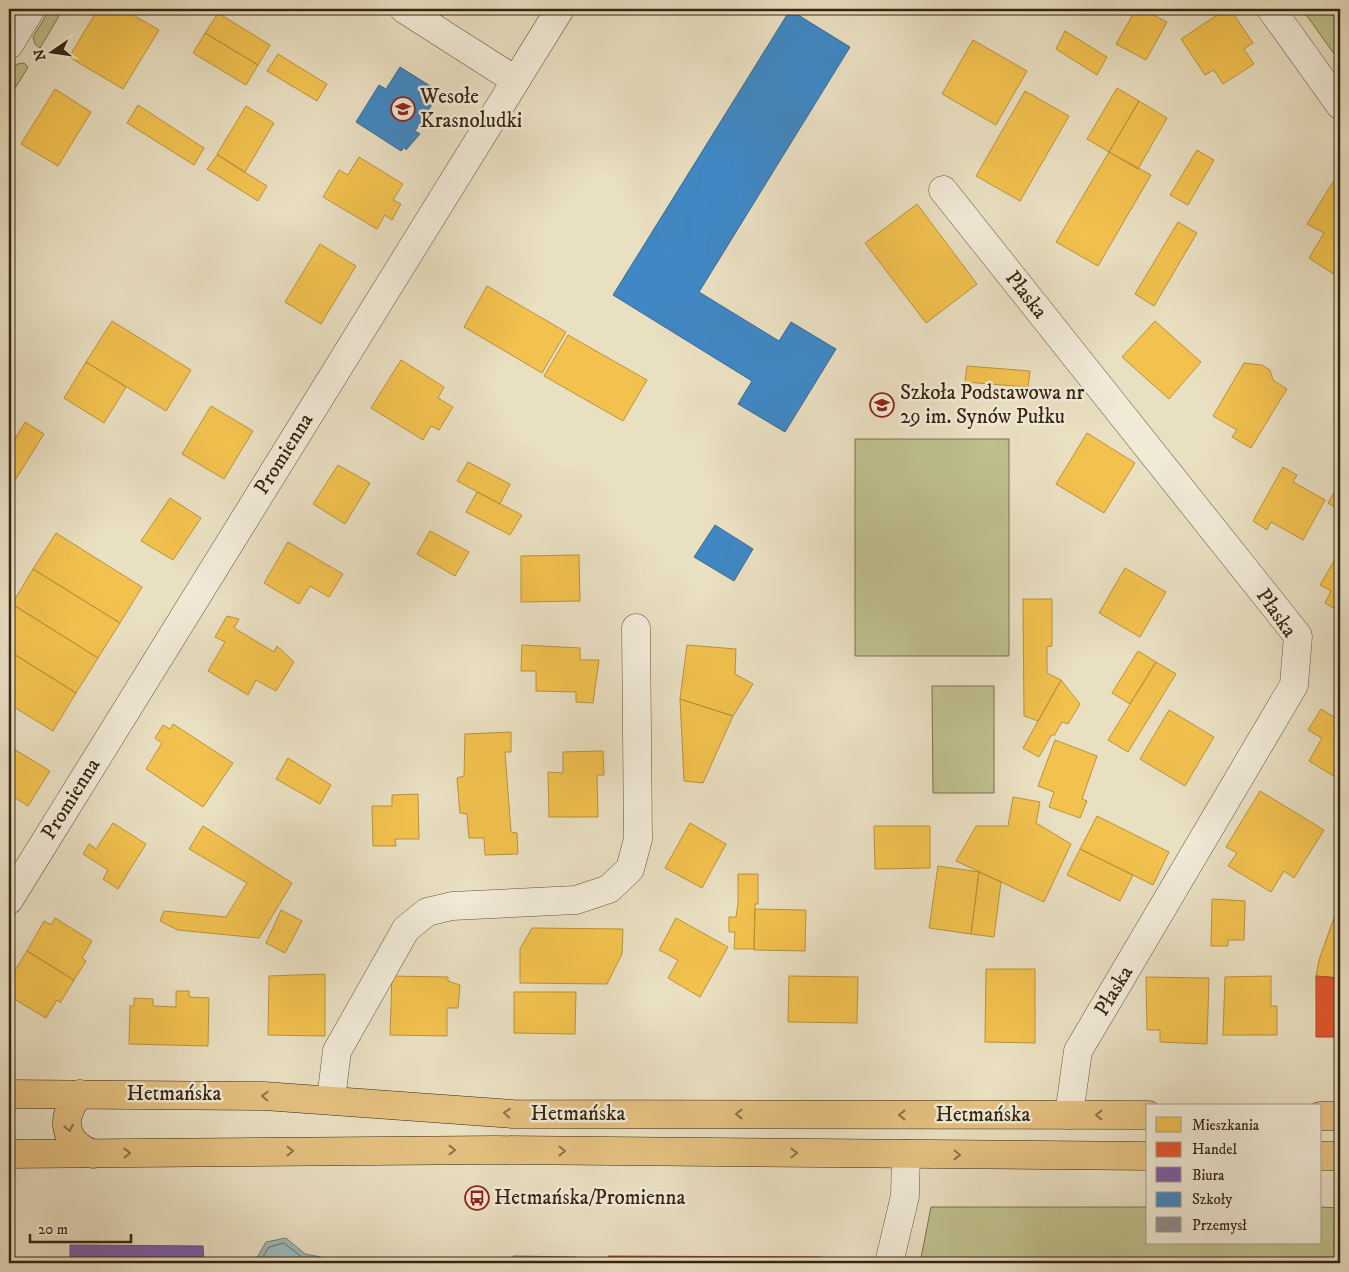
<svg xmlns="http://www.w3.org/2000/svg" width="1349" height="1272" font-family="'IM FELL DW Pica',serif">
<rect width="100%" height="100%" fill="#e9dfc1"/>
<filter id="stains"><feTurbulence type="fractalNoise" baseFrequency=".004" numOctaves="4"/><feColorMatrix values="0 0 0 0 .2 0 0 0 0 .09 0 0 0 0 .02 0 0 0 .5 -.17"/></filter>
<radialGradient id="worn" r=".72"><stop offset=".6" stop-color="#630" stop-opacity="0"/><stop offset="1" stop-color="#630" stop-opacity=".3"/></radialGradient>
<path fill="#bfc08d" stroke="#7a7250" d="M 50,9 L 63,9 L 40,48 L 35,44 L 33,37 Z
M 1302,9 L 1340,9 L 1340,62 Z
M 24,63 L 28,67 L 9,98 L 9,77 L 17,64 Z
M 855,439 L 1009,439 L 1009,656 L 855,656 Z
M 932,686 L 994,686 L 994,793 L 933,793 Z
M 931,1207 L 1148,1207 L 1148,1243 L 1320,1243 L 1320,1207 L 1340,1208 L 1340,1263 L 920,1263 Z"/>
<path fill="#9ababc" stroke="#727e78" d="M 286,1238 L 305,1254 L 331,1259 L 332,1263 L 254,1263 L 266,1242 Z"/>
<path fill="#f2c14e" stroke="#b9923c" d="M 98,9 L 123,9 L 159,30 L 123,89 L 69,57 Z
M 1136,9 L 1142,9 L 1167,22 L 1146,60 L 1116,44 Z
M 1226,9 L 1230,9 L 1253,43 L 1244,49 L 1254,64 L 1223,84 L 1214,70 L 1205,75 L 1181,39 Z
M 218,13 L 270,45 L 258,65 L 205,33 Z
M 1065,31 L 1107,57 L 1097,75 L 1056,49 Z
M 205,33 L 258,65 L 246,85 L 193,53 Z
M 973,40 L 1027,71 L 996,125 L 942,94 Z
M 278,54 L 327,84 L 317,101 L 267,71 Z
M 1117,88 L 1139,101 L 1109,152 L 1087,139 Z
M 55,89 L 91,112 L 58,166 L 21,144 Z
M 1025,91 L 1069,116 L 1020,201 L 976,176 Z
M 1139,101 L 1167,118 L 1138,169 L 1109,152 Z
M 138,105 L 204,148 L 194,165 L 127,123 Z
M 246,106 L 274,123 L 245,172 L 217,154 Z
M 1197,150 L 1214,160 L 1188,205 L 1170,195 Z
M 1109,152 L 1151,175 L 1098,266 L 1056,242 Z
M 217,155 L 267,186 L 258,201 L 207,169 Z
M 359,157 L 403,184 L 393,200 L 401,204 L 392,220 L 385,215 L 377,229 L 323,197 L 339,170 L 348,175 Z
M 1333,182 L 1340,186 L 1338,277 L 1309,258 L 1324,233 L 1307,224 Z
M 917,204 L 977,284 L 926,323 L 865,243 Z
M 1178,222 L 1197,233 L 1154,306 L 1135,294 Z
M 320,244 L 356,266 L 321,324 L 285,302 Z
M 487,286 L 566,332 L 542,373 L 464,327 Z
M 112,321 L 191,370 L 166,411 L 86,362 Z
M 1155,321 L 1201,362 L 1169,399 L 1122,357 Z
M 568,335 L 647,380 L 623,421 L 544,376 Z
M 401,360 L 444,387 L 438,398 L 453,407 L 439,430 L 431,426 L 423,440 L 371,408 Z
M 86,362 L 126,387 L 104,423 L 64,398 Z
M 1244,363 L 1262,365 L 1270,370 L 1273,380 L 1287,389 L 1251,448 L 1232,437 L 1237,430 L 1213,416 Z
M 967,366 L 1030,371 L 1028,387 L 965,382 Z
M 211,406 L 253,431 L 224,479 L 182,454 Z
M 25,422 L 44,434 L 9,490 L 9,449 Z
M 1087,433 L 1135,463 L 1104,513 L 1056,484 Z
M 468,462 L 510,484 L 500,504 L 457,481 Z
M 338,465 L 370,483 L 345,524 L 313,504 Z
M 1283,467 L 1297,475 L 1293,482 L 1325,500 L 1303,540 L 1271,522 L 1267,530 L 1253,521 Z
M 1340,483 L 1340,510 L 1328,503 Z
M 477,492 L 522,515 L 510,535 L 466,512 Z
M 170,498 L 201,518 L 173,560 L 141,541 Z
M 430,531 L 469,552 L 455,576 L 417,554 Z
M 56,533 L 142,587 L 120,623 L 33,569 Z
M 288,542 L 343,574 L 329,597 L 310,586 L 299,604 L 264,583 Z
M 1340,551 L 1340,612 L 1325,603 L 1331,591 L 1320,585 Z
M 579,555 L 580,601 L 521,602 L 521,556 Z
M 1125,568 L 1166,592 L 1140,637 L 1099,613 Z
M 33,569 L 120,623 L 98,658 L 12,604 Z
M 1023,599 L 1052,599 L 1052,646 L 1047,647 L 1047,673 L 1061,680 L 1038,721 L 1024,716 Z
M 12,604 L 98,658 L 76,693 L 9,651 L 9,609 Z
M 227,616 L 239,619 L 234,628 L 274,652 L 277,646 L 294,662 L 276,691 L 256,680 L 248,695 L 208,671 L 225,642 L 215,637 Z
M 522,645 L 580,648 L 580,660 L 599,660 L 593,703 L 576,702 L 576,692 L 536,691 L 536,671 L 521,671 Z
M 687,645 L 736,649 L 735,674 L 753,684 L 733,716 L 680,699 Z
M 9,651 L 76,693 L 53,731 L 9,704 Z
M 1138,651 L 1156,662 L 1130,704 L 1112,693 Z
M 1156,662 L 1176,674 L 1128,752 L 1108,740 Z
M 1061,680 L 1080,704 L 1068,724 L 1062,722 L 1054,736 L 1052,734 L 1039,757 L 1023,748 Z
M 680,699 L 733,716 L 703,783 L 684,781 Z
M 1321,709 L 1340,721 L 1340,780 L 1309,761 L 1322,738 L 1308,730 Z
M 1169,710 L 1214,737 L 1185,786 L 1140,759 Z
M 173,724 L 233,763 L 203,807 L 146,769 L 162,743 L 155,738 L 163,725 L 170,729 Z
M 511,732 L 511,752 L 505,752 L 511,832 L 517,833 L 518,854 L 485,855 L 484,838 L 469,838 L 467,814 L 460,813 L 457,778 L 464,776 L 465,734 Z
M 1055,740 L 1097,756 L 1082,799 L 1087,801 L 1080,818 L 1049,807 L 1054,792 L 1038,786 Z
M 9,746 L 50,771 L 28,806 L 9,794 Z
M 603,751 L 604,775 L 597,775 L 598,817 L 549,817 L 548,772 L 563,773 L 563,752 Z
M 288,758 L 331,785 L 320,804 L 276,779 Z
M 1260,791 L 1324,830 L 1294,878 L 1284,871 L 1271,892 L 1228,866 L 1237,853 L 1226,847 Z
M 418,794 L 419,839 L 395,839 L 396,846 L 373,846 L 372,806 L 392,806 L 392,795 Z
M 1013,797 L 1040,802 L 1036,823 L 1071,844 L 1044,902 L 956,861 L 976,826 L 1008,826 Z
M 1097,816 L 1169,852 L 1153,885 L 1080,849 Z
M 113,823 L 146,844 L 118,889 L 103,879 L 108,870 L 83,854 L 89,844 L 96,849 Z
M 690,823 L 726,844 L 702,888 L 665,868 Z
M 203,826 L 292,883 L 259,938 L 178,930 L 160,921 L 164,911 L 226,917 L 247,883 L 189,849 Z
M 874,826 L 930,826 L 930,868 L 875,869 Z
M 1080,849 L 1133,875 L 1120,901 L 1067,875 Z
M 938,866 L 979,872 L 971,934 L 929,928 Z
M 979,872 L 1001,882 L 994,937 L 971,934 Z
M 738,874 L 758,874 L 758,904 L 755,904 L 754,949 L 734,949 L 735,932 L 729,932 L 729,917 L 736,917 L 738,903 Z
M 1212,899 L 1245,901 L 1244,940 L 1228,940 L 1228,946 L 1211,946 Z
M 1340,901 L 1340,978 L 1316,976 L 1319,960 Z
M 755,909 L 806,910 L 805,951 L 754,950 Z
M 281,910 L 302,921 L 285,953 L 266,943 Z
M 55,918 L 92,941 L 82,958 L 86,961 L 74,980 L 27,951 L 44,921 L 51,925 Z
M 676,918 L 728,947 L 700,997 L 668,978 L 678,960 L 659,950 Z
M 532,928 L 623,929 L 622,954 L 607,984 L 520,983 L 520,949 Z
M 27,951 L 74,980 L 60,1003 L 57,1000 L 46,1018 L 9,996 L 11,988 L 9,986 L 9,980 Z
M 986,969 L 1035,969 L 1035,1043 L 985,1042 Z
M 325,974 L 325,1036 L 268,1035 L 269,976 Z
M 392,976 L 448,977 L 448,981 L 460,985 L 458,1008 L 447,1008 L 447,1036 L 390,1035 Z
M 789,976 L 858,977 L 857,1023 L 788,1022 Z
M 1271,976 L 1271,1006 L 1277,1006 L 1277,1035 L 1223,1035 L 1225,977 Z
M 1146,977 L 1209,978 L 1207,1044 L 1160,1042 L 1160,1030 L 1147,1030 Z
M 176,991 L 189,991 L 189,997 L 209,998 L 208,1046 L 129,1044 L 130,1006 L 134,1006 L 134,998 L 153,999 L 153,1006 L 176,1007 Z
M 514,992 L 576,992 L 575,1034 L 514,1033 Z"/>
<path fill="#e4572e" stroke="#b04826" d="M 1316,976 L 1340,978 L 1340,1037 L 1316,1037 Z
M 608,1256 L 822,1257 L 822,1263 L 608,1263 Z"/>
<path fill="#7b5ea7" stroke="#664d7a" d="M 70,1245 L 203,1246 L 204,1263 L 70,1263 Z"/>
<path fill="#3f88c5" stroke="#3c6a8f" d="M 790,10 L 850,47 L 699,292 L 779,341 L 791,322 L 836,349 L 785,432 L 738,404 L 752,381 L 613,295 Z
M 400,67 L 440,92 L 415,131 L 420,134 L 406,150 L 405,147 L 401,151 L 356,122 L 379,85 L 386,89 Z
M 715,525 L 753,549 L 734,581 L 694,557 Z"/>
<path fill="#8d8d92" stroke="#736e6c" d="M 513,1256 L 577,1257 L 577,1263 L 513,1263 Z"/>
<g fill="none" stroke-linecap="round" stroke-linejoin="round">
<path stroke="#687067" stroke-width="1" d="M 259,1263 L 269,1247 L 284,1243 L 303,1258 L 325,1263"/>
<g stroke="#62543e" stroke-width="29">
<path id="minor" d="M 404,9 L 515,80
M 1271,9 L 1340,105
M 9,45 L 31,9
M 943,190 L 1298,636 L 1294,685 L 1078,1051 L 1069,1115
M 9,900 L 560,9
M 331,1099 L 337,1051 L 406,929 L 427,912 L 452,906 L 576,900 L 609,889 L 630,869 L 638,839 L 636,628
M 889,1263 L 905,1196 L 906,1154"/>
</g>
<g stroke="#352512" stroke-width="29">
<path id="major" d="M 9,1094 L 264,1096 L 513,1114 L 1148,1115
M 80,1094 C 60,1117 62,1142 93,1154
M 1320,1116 L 1340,1116
M 9,1154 L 496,1150 L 1148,1156
M 1320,1156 L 1340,1156"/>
</g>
<use href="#minor" stroke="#f1ead7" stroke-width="28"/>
<use href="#major" stroke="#e4c080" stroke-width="28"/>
</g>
<defs><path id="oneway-chevron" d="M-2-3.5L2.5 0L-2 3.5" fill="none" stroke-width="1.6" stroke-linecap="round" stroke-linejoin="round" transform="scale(1.25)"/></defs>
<g stroke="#8c7249">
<use href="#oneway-chevron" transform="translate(265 1096) rotate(-178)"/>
<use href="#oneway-chevron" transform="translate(507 1113) rotate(-176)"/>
<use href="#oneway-chevron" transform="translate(739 1114) rotate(-180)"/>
<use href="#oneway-chevron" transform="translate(902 1115) rotate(-180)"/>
<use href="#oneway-chevron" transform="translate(1099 1115) rotate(-180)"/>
<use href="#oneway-chevron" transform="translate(69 1128) rotate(79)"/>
<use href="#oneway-chevron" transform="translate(452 1150)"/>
<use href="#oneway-chevron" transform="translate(290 1151)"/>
<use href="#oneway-chevron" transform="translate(562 1151)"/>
<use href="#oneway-chevron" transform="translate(127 1153) rotate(-1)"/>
<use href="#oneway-chevron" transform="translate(794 1153)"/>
<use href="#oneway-chevron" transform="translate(957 1155) rotate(1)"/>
</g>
<defs>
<g id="school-ring" transform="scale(1.25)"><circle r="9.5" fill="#f1ead7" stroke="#8f2418" stroke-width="1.5"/><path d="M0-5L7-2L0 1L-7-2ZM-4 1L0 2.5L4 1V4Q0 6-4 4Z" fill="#8f2418"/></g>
<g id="bus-ring" transform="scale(1.25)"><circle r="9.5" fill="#f1ead7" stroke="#8f2418" stroke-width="1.5"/><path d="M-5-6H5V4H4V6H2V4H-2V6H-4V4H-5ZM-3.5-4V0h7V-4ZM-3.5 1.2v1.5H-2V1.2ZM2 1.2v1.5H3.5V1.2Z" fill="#8f2418"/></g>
</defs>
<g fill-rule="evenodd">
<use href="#school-ring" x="403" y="109"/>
<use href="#school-ring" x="882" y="405"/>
<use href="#bus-ring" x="477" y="1198"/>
</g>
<g text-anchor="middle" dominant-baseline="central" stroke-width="5" stroke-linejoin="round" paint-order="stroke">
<g font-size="21" fill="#352512" stroke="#f1ead7" text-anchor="start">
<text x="420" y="97">Wesołe<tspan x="420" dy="24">Krasnoludki</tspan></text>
<text x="900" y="393">Szkoła Podstawowa nr<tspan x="900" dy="24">29 im. Synów Pułku</tspan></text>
<text x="494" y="1198">Hetmańska/Promienna</text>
</g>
<g font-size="21" fill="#352512" stroke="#f1ead7">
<text transform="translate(1026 295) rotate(52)">Płaska</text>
<text transform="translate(284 454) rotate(-58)">Promienna</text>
<text transform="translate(1276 613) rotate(55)">Płaska</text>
<text transform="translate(71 799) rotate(-58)">Promienna</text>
<text transform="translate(1114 991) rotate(-59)">Płaska</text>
<text x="174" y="1094">Hetmańska</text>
<text x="578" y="1114">Hetmańska</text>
<text x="983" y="1115">Hetmańska</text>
</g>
</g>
<rect width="1349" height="1272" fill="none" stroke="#e9dfc1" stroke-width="30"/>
<rect x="10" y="10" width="1329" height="1252" fill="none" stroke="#352512" stroke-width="2.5"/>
<rect x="15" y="15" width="1319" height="1242" fill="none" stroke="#352512"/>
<rect x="1146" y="1104" width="175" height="140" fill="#f1ead7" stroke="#a69b88"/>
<rect x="1156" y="1117" width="25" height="15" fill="#f2c14e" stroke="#a69b88"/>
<text x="1192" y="1130" font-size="15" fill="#352512">Mieszkania</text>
<rect x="1156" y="1142" width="25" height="15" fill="#e4572e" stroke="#a69b88"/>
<text x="1192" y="1154" font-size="15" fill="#352512">Handel</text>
<rect x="1156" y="1167" width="25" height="15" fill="#7b5ea7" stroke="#a69b88"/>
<text x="1192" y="1180" font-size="15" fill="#352512">Biura</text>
<rect x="1156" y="1192" width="25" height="15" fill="#3f88c5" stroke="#a69b88"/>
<text x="1192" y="1204" font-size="15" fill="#352512">Szkoły</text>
<rect x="1156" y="1217" width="25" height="15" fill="#8d8d92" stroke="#a69b88"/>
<text x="1192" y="1230" font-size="15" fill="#352512">Przemysł</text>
<g transform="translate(52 52) rotate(257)" stroke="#f1ead7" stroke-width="4" paint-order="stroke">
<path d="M0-4L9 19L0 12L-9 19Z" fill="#352512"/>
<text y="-8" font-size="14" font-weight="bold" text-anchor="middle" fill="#352512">N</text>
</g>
<path d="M30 1234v8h101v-8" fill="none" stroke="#352512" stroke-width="2.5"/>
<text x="38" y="1234" font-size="15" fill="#352512" stroke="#f1ead7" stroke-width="4" paint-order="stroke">20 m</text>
<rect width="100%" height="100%" filter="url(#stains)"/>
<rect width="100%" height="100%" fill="url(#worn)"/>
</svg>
